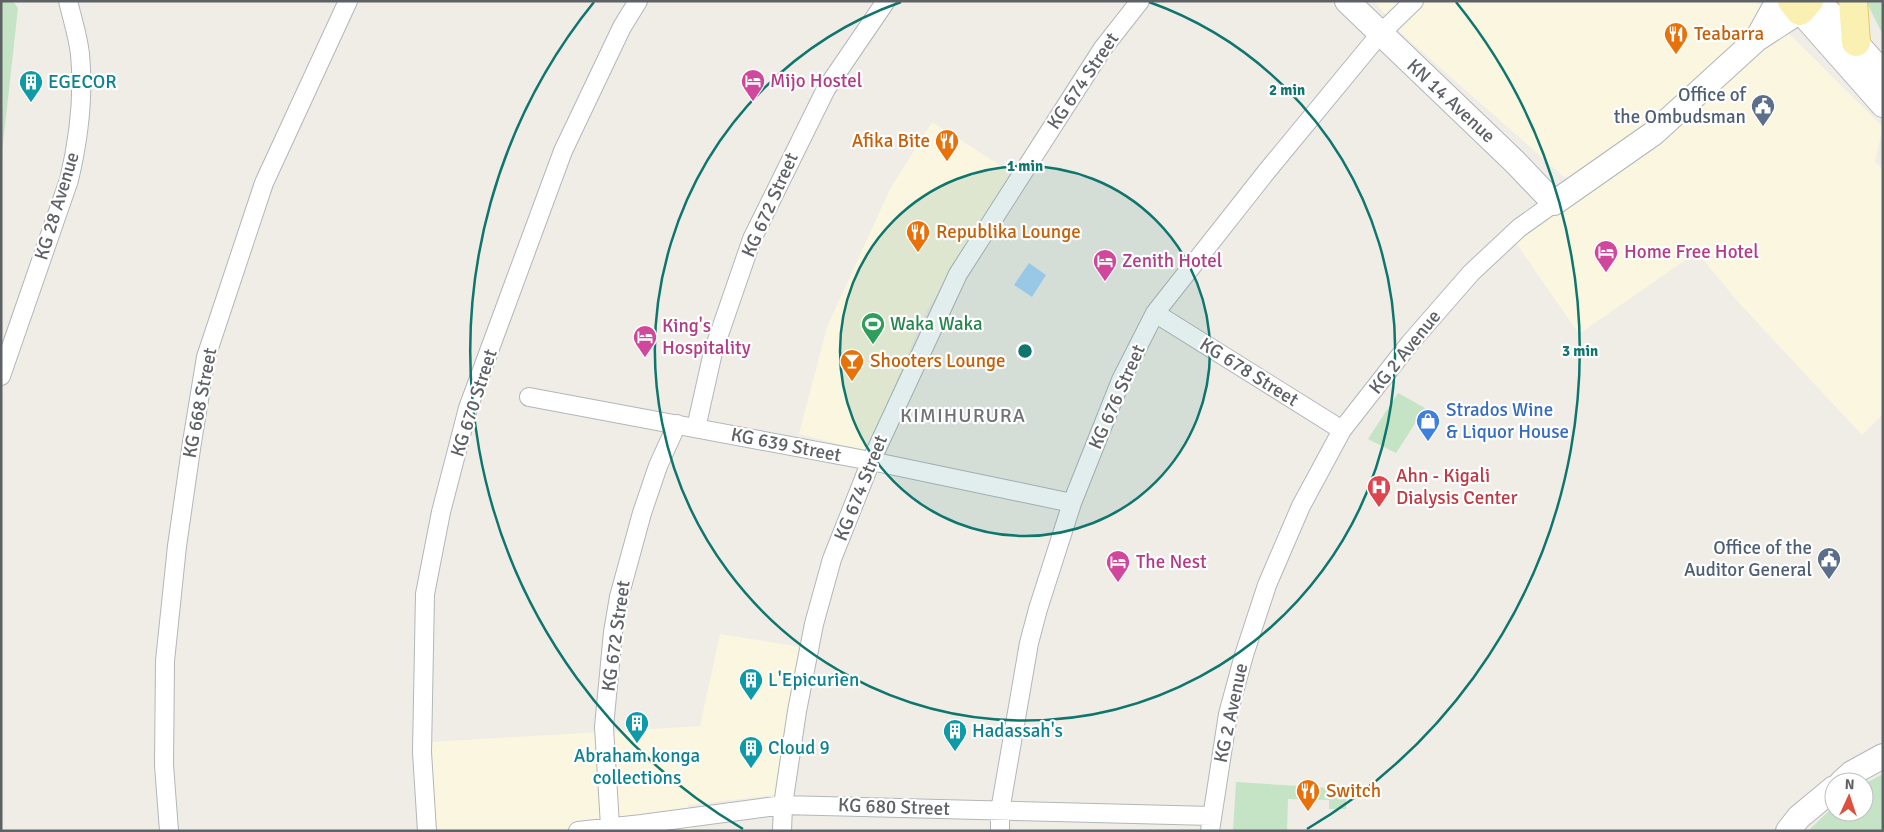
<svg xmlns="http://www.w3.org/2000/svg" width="1884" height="832" font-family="Signika,sans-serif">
<rect width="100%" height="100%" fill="#efede6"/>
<path fill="#fbf6df" d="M 1374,1 L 1756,1 L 1883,127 L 1875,162 L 1883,169 L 1883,414 L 1862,435 L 1738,302 L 1697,252 L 1579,334 L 1516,243 L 1581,192 L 1401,33 Z
M 932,122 L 1011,172 L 924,316 L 867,451 L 799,434 L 827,327 L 890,189 Z
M 720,634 L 801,647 L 775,795 L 688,805 L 693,831 L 437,831 L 430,742 L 700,726 Z"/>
<path fill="#c5e4c6" d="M 1,1 L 13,1 L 18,8 L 1,162 Z
M 1866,1 L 1883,1 L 1883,35 Z
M 1398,393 L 1425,408 L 1396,453 L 1368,439 Z
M 1883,774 L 1883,831 L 1808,831 L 1834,806 L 1834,812 L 1864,812 L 1864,784 Z
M 1236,782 L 1346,789 L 1346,809 L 1329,809 L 1329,800 L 1288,799 L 1287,831 L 1233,831 Z"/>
<path fill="#acd4f8" d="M 1029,263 L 1046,275 L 1032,297 L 1014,285 Z"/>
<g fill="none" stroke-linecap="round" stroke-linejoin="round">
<g stroke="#b3b6ba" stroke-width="20">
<path id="minor" d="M 1155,313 L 1342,430
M 1,376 L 69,180 C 79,138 84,96 80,54 C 78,36 72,18 68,1
M 529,397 L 871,461 L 1072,503
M 696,428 L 713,352 L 752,239 L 826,89 L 886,1
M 610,826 L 604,727 L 613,632 L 619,597 L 642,513 L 658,466 L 677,424
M 169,831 L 164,765 L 165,661 L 177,546 L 192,442 L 206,357 L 264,183 L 348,1
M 427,831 L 422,752 L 425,594 L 441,512 L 468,408 L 563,151 L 622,27 L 638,1
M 578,831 L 642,824 L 783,805 L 1212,816
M 782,831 L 783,805 L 797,711 L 814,624 L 832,559 L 871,461 L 958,274 L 1103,48 L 1140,1
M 1000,831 L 1000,811 L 1029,643 L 1038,609 L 1072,503 L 1121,380 L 1155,313 L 1267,171 L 1380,34 L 1414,1
M 1210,831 L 1228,714 L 1244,655 L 1267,585 L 1301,506 L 1342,430 L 1410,343 L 1471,273 L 1519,228 L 1554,203"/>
</g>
<g stroke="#b2b5ba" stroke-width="26">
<path id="secondary" d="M 1347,1 L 1515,162 L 1554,203 L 1654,133 L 1757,39 L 1800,11 L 1883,105
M 1819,1 L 1883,73
M 1759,35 L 1778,1
M 1842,782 L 1852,773 L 1883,756
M 1788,831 L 1799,817 L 1834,788"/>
</g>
<g stroke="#e7c867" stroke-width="30">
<path id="primary" d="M 1792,1 L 1800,11 L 1809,1
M 1853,1 L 1856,42"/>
</g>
<use href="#minor" stroke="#fff" stroke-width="18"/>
<use href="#secondary" stroke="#fff" stroke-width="24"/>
<use href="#primary" stroke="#f9f0b1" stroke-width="28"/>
</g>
<circle cx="1025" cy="351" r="185" fill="#0f766e" fill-opacity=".12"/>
<g fill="none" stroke="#0f766e" stroke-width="2.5">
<circle cx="1025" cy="351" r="185"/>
<path d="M1149 2A370 370 0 1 1 901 2"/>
<path d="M743 829A555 555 0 0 1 594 2M1456 2A555 555 0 0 1 1307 829"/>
</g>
<defs>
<g id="restaurant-pin" transform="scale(1.25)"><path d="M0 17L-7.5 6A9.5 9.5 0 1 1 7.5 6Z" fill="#e8710a" stroke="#fff"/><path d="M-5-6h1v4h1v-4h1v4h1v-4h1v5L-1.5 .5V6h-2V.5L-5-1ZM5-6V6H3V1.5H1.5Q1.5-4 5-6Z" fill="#fff"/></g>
<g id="hotel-pin" transform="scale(1.25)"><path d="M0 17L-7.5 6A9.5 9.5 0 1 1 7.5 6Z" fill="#d1479c" stroke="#fff"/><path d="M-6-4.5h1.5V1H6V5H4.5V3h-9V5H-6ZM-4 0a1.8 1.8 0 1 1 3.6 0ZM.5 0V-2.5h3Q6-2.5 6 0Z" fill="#fff"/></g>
<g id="building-pin" transform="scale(1.25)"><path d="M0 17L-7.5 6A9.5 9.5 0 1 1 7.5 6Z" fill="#0f9aa8" stroke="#fff"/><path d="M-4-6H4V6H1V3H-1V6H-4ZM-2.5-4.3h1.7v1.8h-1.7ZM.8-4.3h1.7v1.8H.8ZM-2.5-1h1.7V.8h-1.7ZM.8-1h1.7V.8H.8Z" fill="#fff"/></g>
<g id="civic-pin" transform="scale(1.25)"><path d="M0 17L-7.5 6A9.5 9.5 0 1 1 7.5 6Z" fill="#5c6f8a" stroke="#fff"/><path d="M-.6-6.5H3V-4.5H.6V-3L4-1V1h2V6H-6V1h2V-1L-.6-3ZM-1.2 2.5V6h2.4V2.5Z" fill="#fff"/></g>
<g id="stadium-pin" transform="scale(1.25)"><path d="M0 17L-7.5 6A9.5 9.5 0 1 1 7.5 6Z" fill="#2e9e5b" stroke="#fff"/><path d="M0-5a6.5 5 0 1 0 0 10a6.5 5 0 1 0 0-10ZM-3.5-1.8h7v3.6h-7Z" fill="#fff"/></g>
<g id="bar-pin" transform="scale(1.25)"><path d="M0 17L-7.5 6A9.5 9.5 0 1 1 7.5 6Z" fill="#e8710a" stroke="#fff"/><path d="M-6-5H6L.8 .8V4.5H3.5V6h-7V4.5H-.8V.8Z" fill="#fff"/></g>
<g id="shop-pin" transform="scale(1.25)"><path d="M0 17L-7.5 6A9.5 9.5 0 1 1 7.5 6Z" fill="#3f7fe0" stroke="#fff"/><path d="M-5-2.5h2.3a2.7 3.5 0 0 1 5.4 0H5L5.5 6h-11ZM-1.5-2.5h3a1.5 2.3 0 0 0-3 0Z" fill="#fff"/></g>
<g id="hospital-pin" transform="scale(1.25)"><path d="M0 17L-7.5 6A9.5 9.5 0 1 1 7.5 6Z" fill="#e0444e" stroke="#fff"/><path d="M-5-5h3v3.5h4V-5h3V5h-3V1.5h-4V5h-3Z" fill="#fff"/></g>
</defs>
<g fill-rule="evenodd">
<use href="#restaurant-pin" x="1676" y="34"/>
<use href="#hotel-pin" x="753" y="81"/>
<use href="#building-pin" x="31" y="82"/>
<use href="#civic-pin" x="1763" y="106"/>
<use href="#restaurant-pin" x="947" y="141"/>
<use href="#restaurant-pin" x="918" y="232"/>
<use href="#hotel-pin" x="1606" y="252"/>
<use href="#hotel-pin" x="1105" y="261"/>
<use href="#stadium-pin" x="873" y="324"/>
<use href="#hotel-pin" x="645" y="337"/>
<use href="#bar-pin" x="852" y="361"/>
<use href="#shop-pin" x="1428" y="421"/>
<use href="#hospital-pin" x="1379" y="487"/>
<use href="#civic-pin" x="1829" y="559"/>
<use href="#hotel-pin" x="1118" y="562"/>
<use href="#building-pin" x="751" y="680"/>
<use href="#building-pin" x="637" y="723"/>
<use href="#building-pin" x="955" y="731"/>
<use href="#building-pin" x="751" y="748"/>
<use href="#restaurant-pin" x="1308" y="791"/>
</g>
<g text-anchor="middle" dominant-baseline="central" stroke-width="4.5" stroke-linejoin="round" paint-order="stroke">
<g font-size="19" fill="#c56008" stroke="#fff" text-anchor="start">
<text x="1694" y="34">Teabarra</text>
<text x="930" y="141" text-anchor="end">Afika Bite</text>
<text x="936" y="232">Republika Lounge</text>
<text x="870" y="361">Shooters Lounge</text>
<text x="1326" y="791">Switch</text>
</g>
<g font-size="19" fill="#b23c85" stroke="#fff" text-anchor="start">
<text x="770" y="81">Mijo Hostel</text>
<text x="1624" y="252">Home Free Hotel</text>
<text x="1122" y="261">Zenith Hotel</text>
<text x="662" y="326">King's<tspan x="662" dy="22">Hospitality</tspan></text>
<text x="1136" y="562">The Nest</text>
</g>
<g font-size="19" fill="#5e6165" stroke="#fff">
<text transform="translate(1083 81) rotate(-56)">KG 674 Street</text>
<text transform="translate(1451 101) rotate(43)">KN 14 Avenue</text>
<text transform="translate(770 205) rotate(-66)">KG 672 Street</text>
<text transform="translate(57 206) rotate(-73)">KG 28 Avenue</text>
<text transform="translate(1405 352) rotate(-51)">KG 2 Avenue</text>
<text transform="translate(1249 372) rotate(32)">KG 678 Street</text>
<text transform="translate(1117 397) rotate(-66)">KG 676 Street</text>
<text transform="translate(200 403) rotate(-79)">KG 668 Street</text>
<text transform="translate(474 403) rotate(-72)">KG 670 Street</text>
<text transform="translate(786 445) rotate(11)">KG 639 Street</text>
<text transform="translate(861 488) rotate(-68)">KG 674 Street</text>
<text transform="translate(616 636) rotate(-82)">KG 672 Street</text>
<text transform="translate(1231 713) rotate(-78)">KG 2 Avenue</text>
<text transform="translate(894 807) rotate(2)">KG 680 Street</text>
</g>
<g font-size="19" fill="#0d838f" stroke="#fff" text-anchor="start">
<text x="48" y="82">EGECOR</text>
<text x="768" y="680">L'Epicurien</text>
<text x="972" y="731">Hadassah's</text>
<text x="768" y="748">Cloud 9</text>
<text x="637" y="756" text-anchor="middle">Abraham konga<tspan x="637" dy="22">collections</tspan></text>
</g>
<g font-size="19" fill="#4e5e75" stroke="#fff" text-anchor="end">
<text x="1746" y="95">Office of<tspan x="1746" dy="22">the Ombudsman</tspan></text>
<text x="1812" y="548">Office of the<tspan x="1812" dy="22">Auditor General</tspan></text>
</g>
<g font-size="19" fill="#27864d" stroke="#fff" text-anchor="start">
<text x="890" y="324">Waka Waka</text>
</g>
<g font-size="19" fill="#366cbe" stroke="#fff" text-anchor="start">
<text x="1446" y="410">Strados Wine<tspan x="1446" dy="22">&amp; Liquor House</tspan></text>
</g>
<g font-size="19" fill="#be3a42" stroke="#fff" text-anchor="start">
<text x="1396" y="476">Ahn - Kigali<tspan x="1396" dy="22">Dialysis Center</tspan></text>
</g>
<g font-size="20" letter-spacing="1" fill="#6f7377" stroke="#fff">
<text x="963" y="415">KIMIHURURA</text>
</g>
</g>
<circle cx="1025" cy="351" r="8" fill="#0f766e" stroke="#fff" stroke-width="2.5"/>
<g font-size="15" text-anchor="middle" font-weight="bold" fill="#0f766e" stroke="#fff" stroke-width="4.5" stroke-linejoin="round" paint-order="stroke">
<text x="1287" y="95">2 min</text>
<text x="1025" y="171">1 min</text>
<text x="1580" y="356">3 min</text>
</g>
<rect width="1884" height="832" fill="none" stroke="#5e6165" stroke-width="5"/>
<g transform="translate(1849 797) rotate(3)"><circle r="24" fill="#ffffff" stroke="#bfc0c1"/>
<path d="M0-4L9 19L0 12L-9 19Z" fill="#dc523f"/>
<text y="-8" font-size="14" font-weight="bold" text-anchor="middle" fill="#5e6165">N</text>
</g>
</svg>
